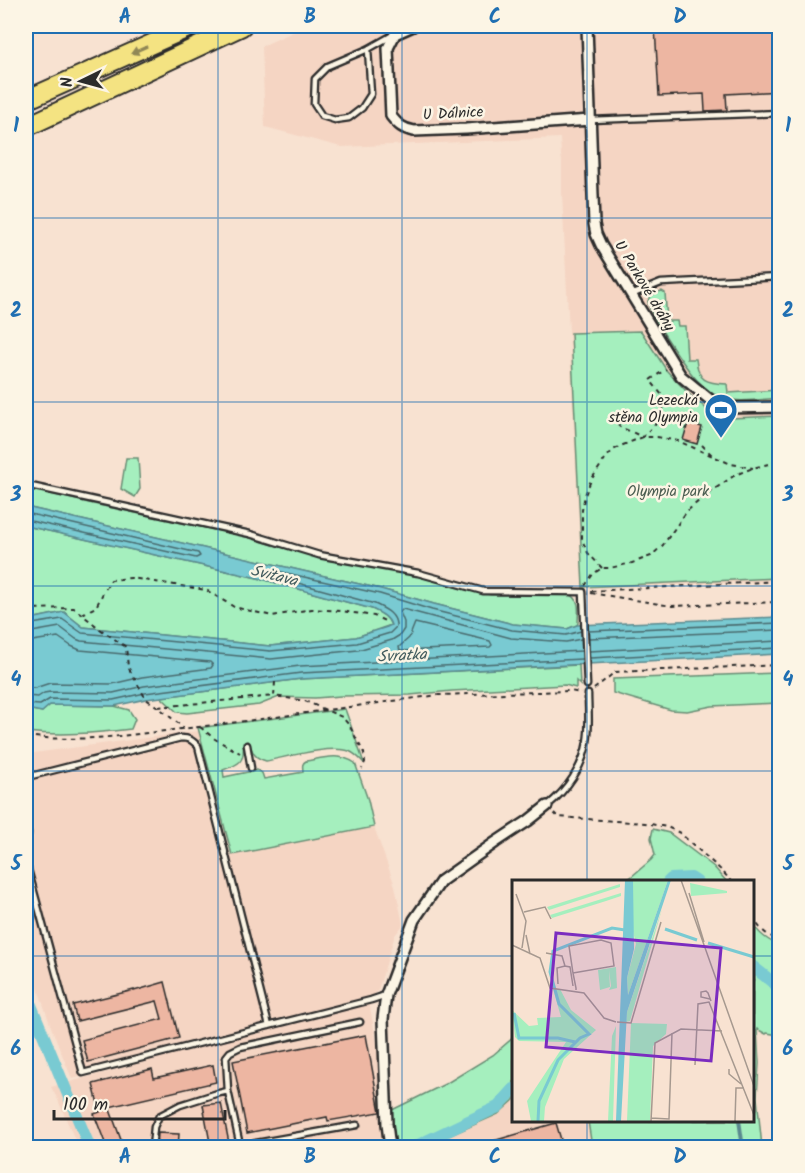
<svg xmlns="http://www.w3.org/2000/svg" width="805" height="1173" font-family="Kalam,sans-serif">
<rect width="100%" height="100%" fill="#f8e2d1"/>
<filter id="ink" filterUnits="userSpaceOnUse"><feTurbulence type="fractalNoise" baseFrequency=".0167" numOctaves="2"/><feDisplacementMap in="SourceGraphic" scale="12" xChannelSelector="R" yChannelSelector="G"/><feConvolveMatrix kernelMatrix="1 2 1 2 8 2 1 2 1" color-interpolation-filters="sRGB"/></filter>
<g filter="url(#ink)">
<path fill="#f5d5c3" d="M 306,26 L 779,26 L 779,581 L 582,588 L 562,194 L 562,161 L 561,155 L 560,138 L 341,147 L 265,127 L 262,46 Z
M 199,731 L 232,855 L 374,827 L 395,886 L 403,925 L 395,935 L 378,990 L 369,1002 L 396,1147 L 78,1147 L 58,1100 L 51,1087 L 177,1053 L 72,1079 L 51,1027 L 36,983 L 26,961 L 26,754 Z
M 514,1100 L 514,1120 L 588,1121 L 592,1147 L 424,1148 L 498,1114 Z"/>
<path fill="#a5efbe" stroke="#688d74" stroke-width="1.5" d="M 662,291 L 665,293 L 667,321 L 677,321 L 678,326 L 685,326 L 687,359 L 696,359 C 698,381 706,383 727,384 L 728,393 L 778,390 L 778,382 L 779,382 L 779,398 C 763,399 734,404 719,397 C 711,394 703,386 697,380 C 688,371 647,312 648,301 C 649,294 657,292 662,291 Z
M 641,331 L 667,371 L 690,395 L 709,411 L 718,416 L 731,418 L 779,416 L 779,578 L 583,587 L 571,333 Z
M 126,458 L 138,458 L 140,489 L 135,497 L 121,489 Z
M 26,488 L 89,503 L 243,536 L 327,560 L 407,573 L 462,589 L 491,595 L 571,595 C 581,600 578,612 578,623 L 577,625 L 567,629 L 513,624 L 434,604 L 381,589 L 26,507 Z
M 26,526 L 262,579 L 372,609 C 380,613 388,616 391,625 L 356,637 L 270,646 L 83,627 L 64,612 L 30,619 L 26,605 Z
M 579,665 L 580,685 L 576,681 L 576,688 L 565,685 L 452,691 L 410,695 L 341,696 L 315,698 L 279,697 L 259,705 L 187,713 L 177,712 L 161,697 L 301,679 Z
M 779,673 L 779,703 L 712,706 L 687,711 L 671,710 L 613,693 L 613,679 Z
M 50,705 L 114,706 L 129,710 L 135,719 L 131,729 C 95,733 61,736 26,732 L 26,709 L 42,712 Z
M 345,709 L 364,763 C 359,758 356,754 349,751 C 330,745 287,757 266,761 C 254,758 253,753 249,742 L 243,743 C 245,762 240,764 223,770 L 224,777 L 257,770 L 262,773 L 264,779 L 303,772 C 303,767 301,764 306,761 C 323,758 339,752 355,763 L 368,800 L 374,827 L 232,855 L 198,728 Z
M 653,829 L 669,833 L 714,867 L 727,882 L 625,882 L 651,860 L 655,855 L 651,838 Z
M 753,924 C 758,933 769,942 780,945 L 779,1035 L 767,1033 L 766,1034 L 757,1029 L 759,1063 L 757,1097 L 762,1147 L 592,1147 L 588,1121 L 752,1120 Z
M 514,1037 L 514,1100 L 498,1114 L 424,1147 L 396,1148 L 390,1111 L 447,1083 L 493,1055 Z"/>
<path fill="#79cad2" stroke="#5a8a8f" stroke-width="1.5" d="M 26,507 L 381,589 L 434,604 L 513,624 L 567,629 L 577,625 L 779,617 L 779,654 L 301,679 L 146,699 L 114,706 L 50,705 L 42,712 L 26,709 L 26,620 L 64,612 L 83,627 L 270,646 L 356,637 L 387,627 L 391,625 C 388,616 380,613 372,609 L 262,579 L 26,526 Z"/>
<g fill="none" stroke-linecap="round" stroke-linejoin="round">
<path stroke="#4a6b6e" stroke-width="1.5" d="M 26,513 L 198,553 L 200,556 L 196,558 L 26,520
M 415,623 L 490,641 L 492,645 L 490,647 L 400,651 L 399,647 L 409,638 Z
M 26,625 L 62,619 L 82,633 L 270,651 L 357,643 L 390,633 L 396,627 C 397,614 385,609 375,604 L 272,576 L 270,573 L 273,570 L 380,594 L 432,610 L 512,630 L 566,635 L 581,631
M 588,631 L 780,623
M 26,633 L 60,627 L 76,639 L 81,641 L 271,659 L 358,650 L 392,640 L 400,635 L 404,629 L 404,622 L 400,612 L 403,609 L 511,638 L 566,642 L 581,639
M 589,638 L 780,630
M 26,642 L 58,637 L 71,646 L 80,650 L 210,662 L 213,665 L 211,668 L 142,677 L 112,684 L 50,683 L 35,688 L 26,687
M 589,651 L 780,641
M 590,658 L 780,648
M 26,696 L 38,697 L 44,693 L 50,692 L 113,693 L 144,686 L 300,666 L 582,651
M 26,704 L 40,705 L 50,699 L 113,700 L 145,693 L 301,673 L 582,659"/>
<path stroke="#5a8a8f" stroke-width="4" d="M 752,981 L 755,968
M 739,1120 L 743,1148"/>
<path stroke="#79cad2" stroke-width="12" d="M 668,882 L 671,879 L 691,878 L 697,882
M 752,966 L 780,988
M 26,993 L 90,1148
M 412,1148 L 498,1107 L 514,1089"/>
</g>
<path fill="#edb6a2" stroke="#2b2b2b" stroke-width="1.5" d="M 695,26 L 780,26 L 780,91 L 726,94 L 727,110 L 705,111 L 704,94 L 659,96 L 655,27 Z
M 688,423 L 702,427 L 697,444 L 683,440 Z
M 165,982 L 179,1038 L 88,1062 L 82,1040 L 162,1019 L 157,1001 L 77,1021 L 73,1005 L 134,990 L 134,991 Z
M 366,1035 L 380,1112 L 328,1121 L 327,1117 L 247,1133 L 233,1061 Z
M 213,1065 L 216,1082 L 109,1107 L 124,1148 L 107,1148 L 94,1114 L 100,1112 L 93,1084 L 152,1069 L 154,1078 Z
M 221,1103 L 230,1148 L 211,1148 L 203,1105 Z
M 556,1123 L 562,1143 L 547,1148 L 479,1148 L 479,1145 Z
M 158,1133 L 179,1134 L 178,1148 L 157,1148 Z"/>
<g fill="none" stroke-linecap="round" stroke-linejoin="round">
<g stroke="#2b2b2b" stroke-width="9">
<path id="service" d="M 368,49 L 371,94 L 362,108 L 349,118 L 335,120 L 322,116 L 314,104 L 315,79 L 328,66 L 368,49 L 393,35
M 590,120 L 780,113
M 631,295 L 661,283 L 780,277
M 26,485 L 250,534 L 319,555 L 418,573 L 483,591 L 583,592 L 587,685
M 247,745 L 251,768
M 26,783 L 31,776 L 181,738 C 189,738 192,740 198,746 L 269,1026
M 547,806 C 567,790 583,767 587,742 C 590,727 588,710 588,694
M 26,823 L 28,834 L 26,841
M 26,862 L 83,1073 L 371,1000 L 386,995
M 357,1125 L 245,1145 L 239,1141 L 228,1091 L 226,1057 L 230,1052 L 240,1047 L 360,1022
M 152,1148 L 154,1127 L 159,1116 L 180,1105 L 215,1094 L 228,1091"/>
</g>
<g stroke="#2b2b2b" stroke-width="14">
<path id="minor" d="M 413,26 L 395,34 L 388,48 L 391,116 C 398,125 403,129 414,131 L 466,129 L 590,120
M 587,26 L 594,224 L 596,234 L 601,245 L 681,376 L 714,403 L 723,408 L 780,407
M 390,1148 L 387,1124 L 383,1019 L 386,995 L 414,920 L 441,881 L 496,842 L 528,821 L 547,806"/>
</g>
<g stroke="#2b2b2b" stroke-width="22">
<path id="motorway" d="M 26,100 L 192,26
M 26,127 L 242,26"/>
</g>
<path stroke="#2b2b2b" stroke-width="2" stroke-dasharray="4.5 4.5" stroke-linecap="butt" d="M 611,418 L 620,427 L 643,437 L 659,420 L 666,400 L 650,380 L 666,369
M 702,445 L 712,455
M 602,568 L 588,553 L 582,540 L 582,510 L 585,495 L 591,480 L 605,459 L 613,450 L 623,445 L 643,437 L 657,437 L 678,441 L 731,464 L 753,468
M 585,586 L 593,574 L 602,568 L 610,568 L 632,563 L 651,556 L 663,545 L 687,511 L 706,495 L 735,475 L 753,468 L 780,461
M 591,591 L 780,581
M 591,593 L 672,606 L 780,602
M 26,609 L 74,608 L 100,629 L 126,647 L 128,667 L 146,699 L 158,707 L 184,728
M 82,614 L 96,607 L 104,591 L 111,580 L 131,578 L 206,590 L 234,607 L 272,616 L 312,609 L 341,611 L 374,616 L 387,622
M 275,682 L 274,696 L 305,701 L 342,717 L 349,725 L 364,753 L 365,762 L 362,769
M 594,689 L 615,672 L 780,665
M 158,707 L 274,696
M 200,727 L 215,739 L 240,753
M 26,736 C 77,743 130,735 181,729 C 267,719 353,706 439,695 L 570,691 L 581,693
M 554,813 L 558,817 L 645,823 L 667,827 L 680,833 L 722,871 L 732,882
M 752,917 C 760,929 766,936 780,940"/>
<use href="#service" stroke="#fcf5e5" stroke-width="4.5"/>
<use href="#minor" stroke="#fcf5e5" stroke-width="9"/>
<use href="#motorway" stroke="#f4e382" stroke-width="18"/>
</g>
<defs><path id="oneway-solid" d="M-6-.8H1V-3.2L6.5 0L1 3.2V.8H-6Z" transform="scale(1.5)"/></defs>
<use fill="#908756" href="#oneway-solid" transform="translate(139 50) rotate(156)"/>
</g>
<path fill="none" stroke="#1f6fb2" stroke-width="1.5" stroke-opacity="0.55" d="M 218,26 L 218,1148M 402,26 L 402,1148M 587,26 L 587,882M 26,218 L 780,218M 26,402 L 780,402M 26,586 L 780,586M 26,771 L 780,771M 26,956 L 514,956M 752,956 L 780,956M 587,1120 L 587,1148"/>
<defs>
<g id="stadium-pin" transform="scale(1.725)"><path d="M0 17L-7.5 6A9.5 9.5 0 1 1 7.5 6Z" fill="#1f6fb2" stroke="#fcf5e5"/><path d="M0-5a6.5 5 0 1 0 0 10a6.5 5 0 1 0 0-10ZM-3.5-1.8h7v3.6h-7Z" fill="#fff"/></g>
</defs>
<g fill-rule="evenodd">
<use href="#stadium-pin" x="721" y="410"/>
</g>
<g text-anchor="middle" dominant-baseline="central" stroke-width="5" stroke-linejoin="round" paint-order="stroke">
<g font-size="15" fill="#2b2b2b" stroke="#fcf5e5">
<text transform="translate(453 114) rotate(-3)">U Dálnice</text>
<text transform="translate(644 286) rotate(59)">U Parkové dráhy</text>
</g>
<g font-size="15" fill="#2b2b2b" stroke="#fcf5e5" text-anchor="end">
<text x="698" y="401">Lezecká<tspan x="698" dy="17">stěna Olympia</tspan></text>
</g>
<g font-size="15" fill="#4a5c50" stroke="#fcf5e5">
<text x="668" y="492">Olympia park</text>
</g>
<g font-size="16" font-style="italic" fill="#425b5d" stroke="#fcf5e5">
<text transform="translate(274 576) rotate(14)">Svitava</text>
<text transform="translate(402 656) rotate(-3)">Svratka</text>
</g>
</g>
<g transform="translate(512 880)">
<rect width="242" height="242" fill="#f8e2d1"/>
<path d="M 121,0 L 156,0 L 116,115 L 115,98 L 124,64 L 119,43 ZM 178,3 L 215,11 L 215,13 L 179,16 ZM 108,4 L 108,7 L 37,30 L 35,27 ZM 109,13 L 109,16 L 94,21 L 40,38 L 38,35 ZM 150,29 L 118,141 L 114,142 L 115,132 ZM 104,87 L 105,108 L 97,110 L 99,106 L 97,90 L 98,107 L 88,110 L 86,90 ZM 41,109 L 48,109 L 59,130 L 84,150 L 52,179 L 33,227 L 32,241 L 19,241 L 15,221 L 54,162 L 7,161 L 3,157 L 0,130 L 17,146 L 26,145 L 25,138 L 49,137 ZM 119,143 L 155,144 L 154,154 L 141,166 L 138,241 L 115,241 ZM 104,146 L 101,241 L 96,241 L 100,156 Z" fill="#a5efbe"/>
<path d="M 113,0 L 121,0 L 122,69 L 115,98 L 116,115 L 156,0 L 159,0 L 115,132 L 109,241 L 104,241 Z" fill="#79cad2"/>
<path fill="none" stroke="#79cad2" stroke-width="3" d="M 153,49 L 185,60M 196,63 L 242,77M 2,133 L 7,158 L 46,158 L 63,162M 26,241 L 27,221 L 46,180 L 68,158 L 77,154 L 47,124 L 38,92 L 41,71 L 100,48 L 113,50"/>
<path fill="none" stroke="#a6998f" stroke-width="1.5" d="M 169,0 L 242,206M 177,13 L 192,62M 4,14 L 14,41 L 10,68M 12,32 L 33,27 L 39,39M 14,55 L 18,74M 0,65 L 28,78 L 38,108 L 72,113 L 92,138 L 104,142M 34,73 L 50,76 L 53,86 L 58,87 L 61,106M 61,93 L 102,86 L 99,63 L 89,60 L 57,66 L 61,93 L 64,108 L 64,110M 46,104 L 45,88 L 53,86M 198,119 L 189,117 L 189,112 L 194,111 L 196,113 L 199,121M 105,142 L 119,143 L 149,42M 183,185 L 186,124 L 197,122 L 242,235M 217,189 L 217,194 L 229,204M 139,238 L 157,239 L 160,153M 139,241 L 143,163 L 169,149 L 210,151M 223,241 L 224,208 L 232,208"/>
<path fill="#7b2cbf" fill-opacity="0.15" stroke="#7b2cbf" stroke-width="3" d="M 44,53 L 209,68 L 199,181 L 34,167 Z"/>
<rect width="242" height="242" fill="none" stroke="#2b2b2b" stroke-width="3"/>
</g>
<rect width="805" height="1173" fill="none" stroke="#fcf5e5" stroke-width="66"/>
<g transform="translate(81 81) rotate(265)" stroke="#fcf5e5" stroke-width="4.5" paint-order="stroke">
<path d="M0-4.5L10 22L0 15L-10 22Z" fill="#2b2b2b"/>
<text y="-9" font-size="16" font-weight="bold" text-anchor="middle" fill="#2b2b2b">N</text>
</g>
<path d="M54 1110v9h171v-9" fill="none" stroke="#2b2b2b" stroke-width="3"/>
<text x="63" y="1110" font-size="18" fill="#2b2b2b" stroke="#fcf5e5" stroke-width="4.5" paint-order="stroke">100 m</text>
<rect x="33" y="33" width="739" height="1107" fill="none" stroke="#1f6fb2" stroke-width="2"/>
<g font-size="20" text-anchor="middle" font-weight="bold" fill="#1f6fb2">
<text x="125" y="23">A</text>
<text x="310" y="23">B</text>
<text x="495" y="23">C</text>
<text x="680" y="23">D</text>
<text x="16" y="132">1</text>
<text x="788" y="132">1</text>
<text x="16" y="317">2</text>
<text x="788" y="317">2</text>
<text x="16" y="501">3</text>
<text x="788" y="501">3</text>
<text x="16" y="686">4</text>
<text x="788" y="686">4</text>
<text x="16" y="870">5</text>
<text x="788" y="870">5</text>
<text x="16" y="1055">6</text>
<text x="788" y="1055">6</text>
<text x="125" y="1163">A</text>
<text x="310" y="1163">B</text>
<text x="495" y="1163">C</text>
<text x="680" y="1163">D</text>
</g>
</svg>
